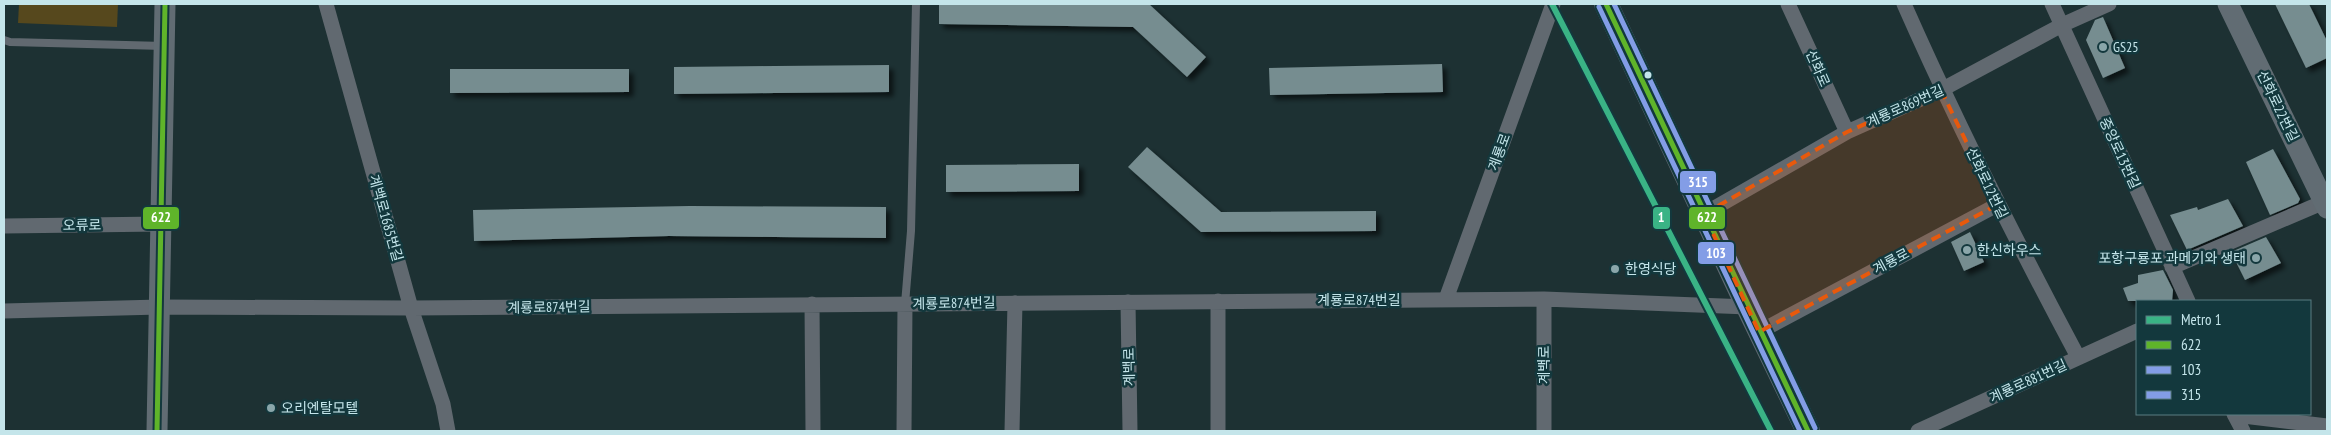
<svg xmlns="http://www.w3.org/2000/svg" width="2331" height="435" font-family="'PT Sans Narrow','Noto Sans KR',sans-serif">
<defs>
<filter id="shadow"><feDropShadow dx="4.5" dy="4.5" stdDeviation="2.5" flood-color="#0009"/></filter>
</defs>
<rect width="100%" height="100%" fill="#1d3133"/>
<path fill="#56481d" d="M 19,4 L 118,4 L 117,27 L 18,23 Z"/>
<path fill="#768d90" filter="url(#shadow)" d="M 939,4 L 1149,4 L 1206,57 L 1187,77 L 1133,27 L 939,24 Z
M 2275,4 L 2309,4 L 2327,41 L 2327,58 L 2306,68 Z
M 2103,17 L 2125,68 L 2103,78 L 2086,40 L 2095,20 Z
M 1442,64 L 1443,92 L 1270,95 L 1269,68 Z
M 889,65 L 889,92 L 674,94 L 674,67 Z
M 450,69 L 629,69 L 629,92 L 450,93 Z
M 1147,147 L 1221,212 L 1376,211 L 1376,231 L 1201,232 L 1128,167 Z
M 2273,149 L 2300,199 L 2298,203 L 2270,215 L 2246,162 Z
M 1079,164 L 1079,191 L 946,192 L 946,165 Z
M 2228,199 L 2243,226 L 2187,250 L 2170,215 L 2197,207 L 2198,210 Z
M 690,206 L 886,207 L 886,238 L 669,236 L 474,241 L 473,210 Z
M 1970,232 L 1984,262 L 1964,271 L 1951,242 Z
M 2266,237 L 2281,263 L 2245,280 L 2231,252 Z
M 2163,270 L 2173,290 L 2172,301 L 2128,301 L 2123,288 L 2138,283 L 2138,275 Z"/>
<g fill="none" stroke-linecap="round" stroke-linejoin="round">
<path stroke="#616970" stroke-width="8" d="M 4,40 L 10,42 L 164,46
M 905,304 L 911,231 L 916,4"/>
<path stroke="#616970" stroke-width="15" d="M 326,4 L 411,308 L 443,404 L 448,431
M 1788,4 L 1847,132
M 1904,4 C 1957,124 2016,241 2078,357
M 2052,4 L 2188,301
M 1704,214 L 1847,132 L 1941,90 L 2062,25 L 2109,4
M 4,226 L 161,224
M 2172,267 L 2324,202
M 1446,299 L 1553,4
M 1544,299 L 1544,431
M 1218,301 L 1218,431
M 1128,302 L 1130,431
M 812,304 L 813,431
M 4,311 L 160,307 L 411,308 L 1544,299 L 1748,307
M 1759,332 L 1997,205
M 2234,414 L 2243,431
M 2235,415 L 2327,426
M 904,431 L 905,304
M 1012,431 L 1015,303
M 1918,431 L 2137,331"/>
<path stroke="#616c73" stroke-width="21" d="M 2228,4 L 2327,208
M 157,431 L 165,4"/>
<path stroke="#5e6972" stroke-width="24" d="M 1606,4 L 1748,307 L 1808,431"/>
<g stroke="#13383d" stroke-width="9">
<path id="bus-1" d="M 1606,4 L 1808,431
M 157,431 L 165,4"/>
</g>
<g stroke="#13383d" stroke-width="9">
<path id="bus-2" d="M 1599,7 L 1800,431"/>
</g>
<g stroke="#13383d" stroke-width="9">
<path id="bus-3" d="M 1614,4 L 1815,428"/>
</g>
<use href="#bus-1" stroke="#5fb42a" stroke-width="5"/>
<use href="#bus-2" stroke="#839de6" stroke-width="5"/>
<use href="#bus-3" stroke="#839de6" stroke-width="5"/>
<g stroke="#13383d" stroke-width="10">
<path id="metro-1" d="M 1552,4 L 1771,431"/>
</g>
<use href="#metro-1" stroke="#3ab385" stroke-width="6"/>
</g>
<path fill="#e8590c" fill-opacity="0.2" stroke="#e8590c" stroke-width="4" stroke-dasharray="10 6" stroke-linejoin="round" d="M 1941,90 L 1997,205 L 1759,332 L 1704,214 L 1847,132 Z"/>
<g fill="#8aa6aa" stroke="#13383d" stroke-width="2">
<circle cx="2103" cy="47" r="5"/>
<circle cx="1967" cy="250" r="5"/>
<circle cx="2256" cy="258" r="5"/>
<circle cx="1615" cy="269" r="5"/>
<circle cx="271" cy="408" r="5"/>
</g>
<circle fill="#c4e5ea" stroke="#13383d" stroke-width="2" cx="1648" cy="75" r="4.5"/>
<g text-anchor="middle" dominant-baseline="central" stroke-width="5" stroke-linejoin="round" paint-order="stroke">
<g font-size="14" fill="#c4e5ea" stroke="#13383d" text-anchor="start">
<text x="2113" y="47">GS25</text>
<text x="1977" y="250">한신하우스</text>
<text x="2246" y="258" text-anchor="end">포항구룡포 과메기와 생태</text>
<text x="1625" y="269">한영식당</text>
<text x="281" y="408">오리엔탈모텔</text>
</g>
<g font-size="14" fill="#c4e5ea" stroke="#13383d">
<text transform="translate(1818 68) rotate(66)">선화로</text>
<text transform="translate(1905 106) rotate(-24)">계룡로869번길</text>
<text transform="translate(2278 106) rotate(64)">선화로22번길</text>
<text transform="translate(1499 152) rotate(-70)">계룡로</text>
<text transform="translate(2120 153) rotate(65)">중앙로13번길</text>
<text transform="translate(1987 183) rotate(64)">선화로12번길</text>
<text transform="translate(386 218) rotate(74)">계백로1685번길</text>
<text transform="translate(82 225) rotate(-1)">오류로</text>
<text transform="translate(1891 261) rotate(-28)">계룡로</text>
<text x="1359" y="300">계룡로874번길</text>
<text transform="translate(954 303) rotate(-1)">계룡로874번길</text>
<text transform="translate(549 307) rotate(-1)">계룡로874번길</text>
<text transform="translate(1544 365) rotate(-90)">계백로</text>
<text transform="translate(1129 367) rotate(-91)">계백로</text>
<text transform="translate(2028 381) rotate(-25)">계룡로881번길</text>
</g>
</g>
<g stroke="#13383d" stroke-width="2">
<rect x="1679" y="170" width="38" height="24" rx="5" fill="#839de6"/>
<rect x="142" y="206" width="38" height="24" rx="5" fill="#5fb42a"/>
<rect x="1652" y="206" width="19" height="24" rx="5" fill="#3ab385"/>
<rect x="1688" y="206" width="38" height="24" rx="5" fill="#5fb42a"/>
<rect x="1697" y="241" width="38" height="24" rx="5" fill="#839de6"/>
</g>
<g font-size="14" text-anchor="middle" font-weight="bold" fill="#fff">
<text x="1698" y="187">315</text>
<text x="161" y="222">622</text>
<text x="1661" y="222">1</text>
<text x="1707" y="222">622</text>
<text x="1716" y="258">103</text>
</g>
<rect width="2331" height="435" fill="none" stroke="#c4e5ea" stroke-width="10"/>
<rect x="2136" y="300" width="175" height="115" fill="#13383d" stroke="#5a7d82"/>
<rect x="2146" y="316" width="25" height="8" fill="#3ab385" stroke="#5a7d82"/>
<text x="2181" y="325" font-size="15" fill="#c4e5ea">Metro 1</text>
<rect x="2146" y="341" width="25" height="8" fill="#5fb42a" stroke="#5a7d82"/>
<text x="2181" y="350" font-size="15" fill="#c4e5ea">622</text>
<rect x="2146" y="366" width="25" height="8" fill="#839de6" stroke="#5a7d82"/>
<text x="2181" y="375" font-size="15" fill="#c4e5ea">103</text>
<rect x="2146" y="391" width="25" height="8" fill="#839de6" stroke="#5a7d82"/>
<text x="2181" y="400" font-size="15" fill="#c4e5ea">315</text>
</svg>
